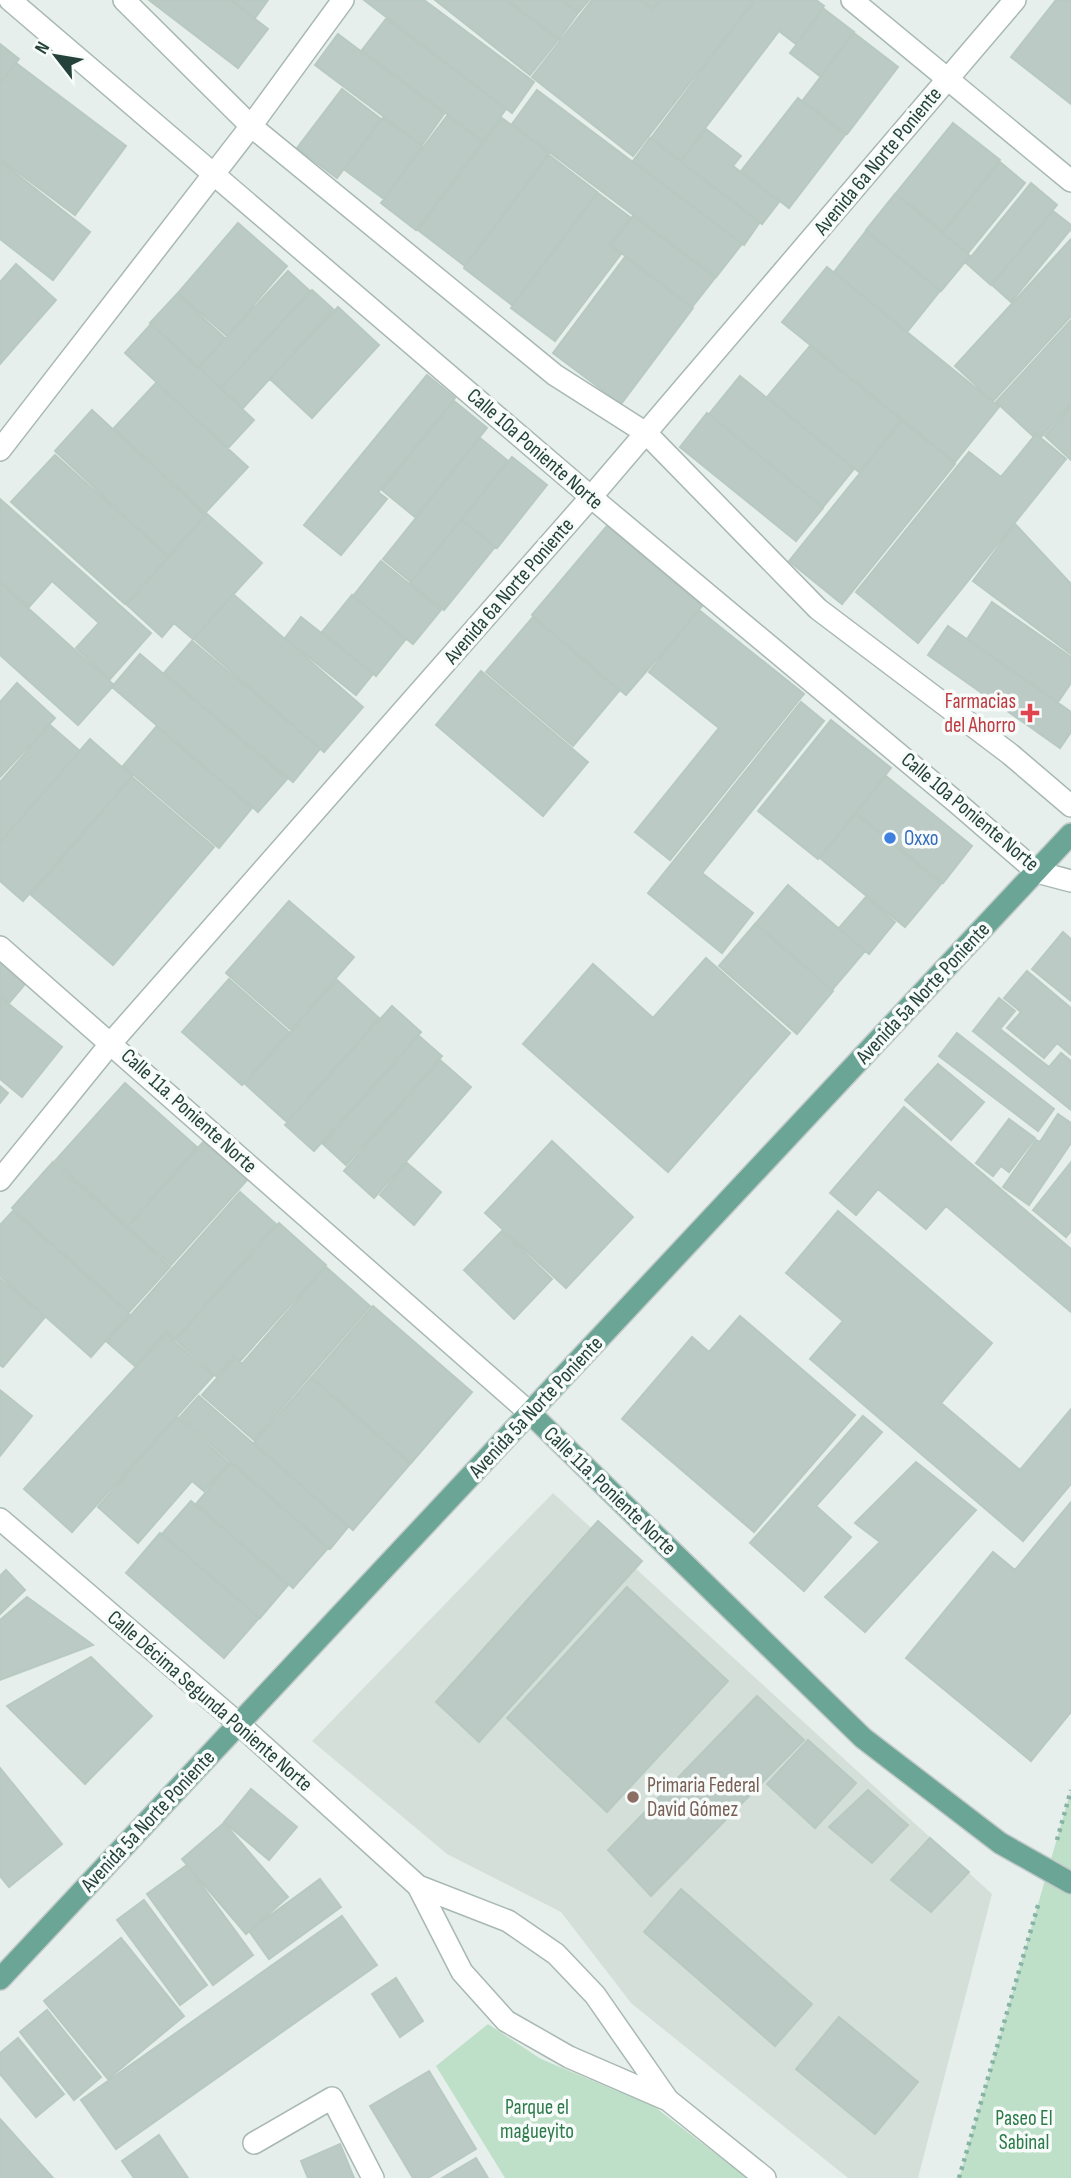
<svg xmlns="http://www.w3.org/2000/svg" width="1071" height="2178" font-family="'Sofia Sans Condensed',sans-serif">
<rect width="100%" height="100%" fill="#e6efeb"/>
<path fill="#d4dfda" d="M 553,1493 L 992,1894 L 918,2178 L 848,2178 L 631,2003 L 561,1912 L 447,1854 L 312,1741 Z"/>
<path fill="#bfe0c8" d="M 1071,1790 L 1071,2178 L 959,2178 Z
M 488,2024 L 541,2059 L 655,2107 L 747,2178 L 505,2178 L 436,2066 Z"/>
<path fill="#bbcac4" stroke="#b8c9c2" stroke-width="2" d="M 149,0 L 230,0 L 268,29 L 238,68 Z
M 232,0 L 268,0 L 255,18 Z
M 364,0 L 424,0 L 534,82 L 512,113 Z
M 435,0 L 506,0 L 558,40 L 530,75 Z
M 508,0 L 561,0 L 578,13 L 559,39 Z
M 563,0 L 589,0 L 579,12 Z
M 592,0 L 640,0 L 652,10 L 660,0 L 754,0 L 633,156 L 532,77 Z
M 642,0 L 659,0 L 653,8 Z
M 755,0 L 816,0 L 824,6 L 796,44 L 779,31 L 680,161 L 651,138 Z
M 1056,0 L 1071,0 L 1071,104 L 1011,57 Z
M 824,9 L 854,32 L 820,76 L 790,53 Z
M 386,19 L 506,109 L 483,141 L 362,50 Z
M 854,33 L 898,67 L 847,134 L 803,100 Z
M 338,34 L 444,114 L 422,145 L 315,65 Z
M 0,44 L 19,59 L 0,83 Z
M 16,63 L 126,146 L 75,215 L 0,159 L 0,84 Z
M 342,89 L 381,119 L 337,178 L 297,148 Z
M 537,90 L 742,244 L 716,277 L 512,124 Z
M 798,98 L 845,135 L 789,208 L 741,171 Z
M 447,116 L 482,142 L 416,230 L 381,203 Z
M 383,118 L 422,146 L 384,199 L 345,170 Z
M 502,118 L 549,153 L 465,266 L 418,230 Z
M 953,123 L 1000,160 L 943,231 L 896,193 Z
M 706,129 L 741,156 L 733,166 L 779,202 L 762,224 L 681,162 Z
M 650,138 L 760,222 L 744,245 L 633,161 Z
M 549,155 L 597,192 L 512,305 L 464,268 Z
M 0,161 L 90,232 L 53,280 L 0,239 Z
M 1000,162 L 1025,183 L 968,253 L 943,233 Z
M 1031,183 L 1057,205 L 991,285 L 966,263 Z
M 598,193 L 631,218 L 609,245 L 621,254 L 555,341 L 511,308 Z
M 895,194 L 970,256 L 941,291 L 866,230 Z
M 1053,211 L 1071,225 L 1071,229 L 1011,302 L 992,285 Z
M 633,216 L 715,278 L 692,307 L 611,245 Z
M 238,223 L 287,266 L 227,336 L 178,293 Z
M 866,231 L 940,291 L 907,332 L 834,272 Z
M 1071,239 L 1071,316 L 993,401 L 955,366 Z
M 625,257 L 693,308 L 621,404 L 553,353 Z
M 16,264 L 56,300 L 0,364 L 0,282 Z
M 827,267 L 999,407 L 955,462 L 782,322 Z
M 288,271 L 310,291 L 221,388 L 199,367 Z
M 312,290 L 333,309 L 243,408 L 221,388 Z
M 177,294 L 225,338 L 199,367 L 150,323 Z
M 338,307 L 379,345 L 312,418 L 270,379 Z
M 1071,320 L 1071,404 L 1041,437 L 1036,432 L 1033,436 L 996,402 Z
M 151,324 L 254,420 L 228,448 L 125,353 Z
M 810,346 L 901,420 L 859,472 L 767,397 Z
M 427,375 L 455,398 L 378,492 L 387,499 L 341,555 L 304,525 Z
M 740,376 L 854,469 L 823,507 L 709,414 Z
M 156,383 L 248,467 L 205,513 L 114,428 Z
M 454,401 L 487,428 L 415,517 L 382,490 Z
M 1071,407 L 1071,460 L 1045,436 Z
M 92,410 L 205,515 L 168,556 L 55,451 Z
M 707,413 L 823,508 L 796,541 L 680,447 Z
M 902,421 L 955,464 L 842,604 L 789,561 Z
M 1036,434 L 1066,459 L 918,643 L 856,592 L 969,452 L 1001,477 Z
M 480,438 L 508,461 L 411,582 L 383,559 Z
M 55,455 L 168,557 L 125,604 L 11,502 Z
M 512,457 L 547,485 L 497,548 L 462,519 Z
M 0,499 L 151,633 L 110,679 L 76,648 L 99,623 L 52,581 L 29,607 L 0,581 Z
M 207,514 L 262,563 L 193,639 L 174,623 L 162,637 L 127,605 Z
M 461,520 L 495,547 L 444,610 L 410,583 Z
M 1015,524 L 1071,584 L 1071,654 L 973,581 Z
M 607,526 L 702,606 L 626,695 L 532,615 Z
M 381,561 L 441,610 L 413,644 L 353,596 Z
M 0,583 L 114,685 L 78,725 L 0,655 Z
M 233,594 L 363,707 L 324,752 L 194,639 Z
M 352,595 L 406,639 L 376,676 L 322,632 Z
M 992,602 L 1071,657 L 1071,683 L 1058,702 L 967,639 Z
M 699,610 L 804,694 L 670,860 L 635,832 L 719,728 L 649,672 Z
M 301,617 L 373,674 L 356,695 L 285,638 Z
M 533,617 L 619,691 L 573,746 L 486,672 Z
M 948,626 L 1071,712 L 1071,732 L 1060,748 L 928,655 Z
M 192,641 L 320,749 L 293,782 L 164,673 Z
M 140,654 L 287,779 L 258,812 L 112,687 Z
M 481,671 L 588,762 L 543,816 L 436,725 Z
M 17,683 L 55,718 L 0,777 L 0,702 Z
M 801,702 L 824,721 L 702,873 L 753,913 L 722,953 L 648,893 Z
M 831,720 L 891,768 L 818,859 L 758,811 Z
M 50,725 L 80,751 L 0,842 L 0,782 Z
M 156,727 L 252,808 L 219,848 L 123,766 Z
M 90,739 L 132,776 L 23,901 L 0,881 L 0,843 Z
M 886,776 L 972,846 L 943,883 L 856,813 Z
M 132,777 L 214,847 L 113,965 L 31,895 Z
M 856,814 L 941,884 L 905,927 L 820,858 Z
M 788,885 L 865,951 L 832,990 L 756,923 Z
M 866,897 L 895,922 L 869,954 L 839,928 Z
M 289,901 L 354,957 L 291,1030 L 226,973 Z
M 755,924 L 833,991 L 797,1034 L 719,966 Z
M 1063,932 L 1071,939 L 1071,1001 L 1032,969 Z
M 706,958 L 790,1033 L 668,1172 L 523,1044 L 593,964 L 653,1018 Z
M 0,962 L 26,983 L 9,1003 L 0,996 Z
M 1027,971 L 1071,1008 L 1071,1055 L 1057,1043 L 1044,1058 L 1007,1028 L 1021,1012 L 1004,998 Z
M 229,979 L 289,1032 L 242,1085 L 182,1032 Z
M 337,980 L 379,1018 L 287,1122 L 245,1084 Z
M 0,997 L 62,1047 L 22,1097 L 0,1079 Z
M 999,998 L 1015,1011 L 1000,1029 L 1049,1067 L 1061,1053 L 1071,1061 L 1071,1110 L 973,1031 Z
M 392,1006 L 421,1032 L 314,1151 L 285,1125 Z
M 957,1033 L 1054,1109 L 1038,1131 L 939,1056 Z
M 419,1036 L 442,1056 L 346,1165 L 323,1144 Z
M 440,1060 L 471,1087 L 374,1198 L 344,1171 Z
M 938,1064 L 984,1102 L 951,1140 L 905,1100 Z
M 125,1083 L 197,1147 L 127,1226 L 55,1161 Z
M 0,1086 L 8,1093 L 0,1103 Z
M 904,1107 L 1071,1249 L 1071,1312 L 946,1206 L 926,1229 L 878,1189 L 856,1215 L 830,1193 Z
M 1058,1114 L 1071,1123 L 1071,1143 L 1029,1205 L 1003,1187 L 1036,1140 L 1040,1142 Z
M 1009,1119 L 1035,1138 L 1009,1172 L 1001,1166 L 993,1176 L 976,1163 Z
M 204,1141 L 247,1180 L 171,1265 L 128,1227 Z
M 552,1141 L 633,1217 L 566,1288 L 485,1213 Z
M 53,1162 L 170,1267 L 129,1312 L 12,1208 Z
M 1071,1162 L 1071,1231 L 1066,1237 L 1033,1210 Z
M 407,1163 L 441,1192 L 414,1225 L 380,1195 Z
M 240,1192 L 276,1224 L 174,1340 L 166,1331 L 135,1366 L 107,1342 Z
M 13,1211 L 129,1314 L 91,1357 L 0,1276 L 0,1225 Z
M 838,1211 L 992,1343 L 941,1403 L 1020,1470 L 1071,1409 L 1071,1484 L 1023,1541 L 810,1359 L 843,1321 L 786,1273 Z
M 279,1223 L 326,1265 L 240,1361 L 234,1356 L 216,1376 L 176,1340 Z
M 502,1231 L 552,1279 L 514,1319 L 464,1270 Z
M 326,1267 L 370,1306 L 254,1440 L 202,1395 L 235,1358 L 242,1364 Z
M 0,1279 L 45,1317 L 3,1367 L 0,1365 Z
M 373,1306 L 472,1392 L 411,1463 L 312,1377 Z
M 740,1316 L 855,1415 L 754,1532 L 622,1419 L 692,1337 L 709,1352 Z
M 166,1334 L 213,1376 L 72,1532 L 24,1489 Z
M 311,1378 L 410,1464 L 353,1530 L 254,1443 Z
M 0,1390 L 32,1416 L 0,1456 Z
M 199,1396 L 348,1527 L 330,1549 L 180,1417 Z
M 863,1416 L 882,1432 L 816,1506 L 851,1537 L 804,1591 L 750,1543 Z
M 177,1417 L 229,1463 L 204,1491 L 192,1481 L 138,1543 L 98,1507 Z
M 916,1462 L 976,1510 L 865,1632 L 825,1597 L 880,1542 L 855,1523 Z
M 231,1463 L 328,1548 L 293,1588 L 196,1504 Z
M 191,1501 L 288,1585 L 260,1618 L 162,1534 Z
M 1071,1502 L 1071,1712 L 1031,1761 L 906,1658 L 993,1552 L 1015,1570 Z
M 598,1521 L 642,1561 L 479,1742 L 436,1702 Z
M 160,1533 L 259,1618 L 224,1658 L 126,1573 Z
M 6,1570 L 25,1590 L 0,1614 L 0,1576 Z
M 627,1587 L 728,1681 L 607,1812 L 507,1718 Z
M 27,1597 L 93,1645 L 0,1680 L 0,1620 Z
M 91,1657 L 152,1716 L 85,1784 L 7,1706 Z
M 757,1696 L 804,1740 L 651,1896 L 608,1850 Z
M 808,1740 L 856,1783 L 815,1828 L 767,1784 Z
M 0,1768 L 62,1844 L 9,1887 L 0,1876 Z
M 251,1789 L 297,1827 L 269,1860 L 224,1822 Z
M 868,1790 L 908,1825 L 872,1863 L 829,1827 Z
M 224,1823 L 288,1897 L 246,1934 L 182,1859 Z
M 930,1838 L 969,1872 L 931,1912 L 891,1880 Z
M 187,1865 L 253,1955 L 213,1985 L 147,1894 Z
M 320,1879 L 341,1907 L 269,1959 L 249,1931 Z
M 681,1889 L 812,2004 L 775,2046 L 644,1932 Z
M 144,1900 L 207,1985 L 180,2005 L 117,1920 Z
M 342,1916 L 377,1965 L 116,2149 L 81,2100 Z
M 121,1938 L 184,2016 L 108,2079 L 44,2001 Z
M 396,1978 L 423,2021 L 400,2037 L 372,1994 Z
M 47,2010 L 101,2077 L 74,2100 L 20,2032 Z
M 839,2017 L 918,2082 L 875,2134 L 796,2069 Z
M 18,2038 L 64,2094 L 36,2117 L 0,2074 L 0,2053 Z
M 429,2071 L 476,2149 L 428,2178 L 413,2178 L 370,2106 Z
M 0,2119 L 53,2178 L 0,2178 Z
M 159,2135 L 188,2178 L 134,2178 L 122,2161 Z
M 340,2144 L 354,2178 L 308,2178 L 301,2161 Z
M 476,2158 L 488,2178 L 442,2178 Z"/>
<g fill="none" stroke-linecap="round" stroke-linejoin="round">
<g stroke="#a8b8b2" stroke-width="24">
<path id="minor" d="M 10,0 L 591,497 L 956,802 L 1037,872 L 1071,881
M 124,0 L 251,126 L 555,375 L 646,433 L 818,609 L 1010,754 L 1071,806
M 852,0 L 1071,181
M 0,450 L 251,126 L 343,0
M 0,947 L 530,1413
M 0,1180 L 111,1043 L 591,497 L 1015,0
M 0,1519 L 239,1724 L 418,1886 L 508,1921 L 556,1954 L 595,1995 L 668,2100
M 418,1886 L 462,1972 L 506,2021 L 569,2057 L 668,2100 L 765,2178
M 254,2143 L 332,2098 L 373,2178"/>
</g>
<g stroke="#c2cac8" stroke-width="24">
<path id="major" d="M 530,1413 L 863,1738 L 1000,1843 L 1071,1883
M 0,1979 L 1071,834"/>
</g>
<path stroke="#86b3a5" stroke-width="4.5" stroke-dasharray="3.5 5" stroke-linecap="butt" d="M 1057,1840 L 1071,1790
M 959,2178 L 1039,1902"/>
<use href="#minor" stroke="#fff" stroke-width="21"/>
<use href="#major" stroke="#6aa596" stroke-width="21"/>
</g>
<path fill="#e0444e" stroke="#f7fbf9" stroke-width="2.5" d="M1026.5 702.5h7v7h7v7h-7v7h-7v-7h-7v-7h7z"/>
<circle fill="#3f7fe0" stroke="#f7fbf9" stroke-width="2.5" cx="890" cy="838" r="7"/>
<circle fill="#8d6e63" stroke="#f7fbf9" stroke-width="2.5" cx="633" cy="1797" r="7"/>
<g text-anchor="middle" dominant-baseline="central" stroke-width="7" stroke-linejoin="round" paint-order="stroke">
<g font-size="21" fill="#24423a" stroke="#f7fbf9">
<text transform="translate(878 161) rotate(-50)">Avenida 6a Norte Poniente</text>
<text transform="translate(535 449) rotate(41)">Calle 10a Poniente Norte</text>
<text transform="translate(509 591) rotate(-49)">Avenida 6a Norte Poniente</text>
<text transform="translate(970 812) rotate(40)">Calle 10a Poniente Norte</text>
<text transform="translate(923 993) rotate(-47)">Avenida 5a Norte Poniente</text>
<text transform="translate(189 1111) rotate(42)">Calle 11a. Poniente Norte</text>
<text transform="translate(536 1407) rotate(-47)">Avenida 5a Norte Poniente</text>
<text transform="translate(610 1491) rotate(44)">Calle 11a. Poniente Norte</text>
<text transform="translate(210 1701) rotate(41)">Calle Décima Segunda Poniente Norte</text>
<text transform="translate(148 1821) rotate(-47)">Avenida 5a Norte Poniente</text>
</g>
<g font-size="21" fill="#be3a42" stroke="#f7fbf9" text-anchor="end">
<text x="1016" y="701">Farmacias<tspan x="1016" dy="24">del Ahorro</tspan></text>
</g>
<g font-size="21" fill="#366cbe" stroke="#f7fbf9" text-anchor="start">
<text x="904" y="838">Oxxo</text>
</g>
<g font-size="21" fill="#785e54" stroke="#f7fbf9" text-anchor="start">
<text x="647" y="1785">Primaria Federal<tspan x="647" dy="24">David Gómez</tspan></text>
</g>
<g font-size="21" fill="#2d7a4b" stroke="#f7fbf9">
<text x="537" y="2107">Parque el<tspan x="537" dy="24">magueyito</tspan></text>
<text x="1024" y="2118">Paseo El<tspan x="1024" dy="24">Sabinal</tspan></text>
</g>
</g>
<g transform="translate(56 56) rotate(301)" stroke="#f7fbf9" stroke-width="5" paint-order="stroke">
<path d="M0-5L12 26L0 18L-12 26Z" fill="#24423a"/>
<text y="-10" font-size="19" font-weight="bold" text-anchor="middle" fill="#24423a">N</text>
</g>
</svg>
